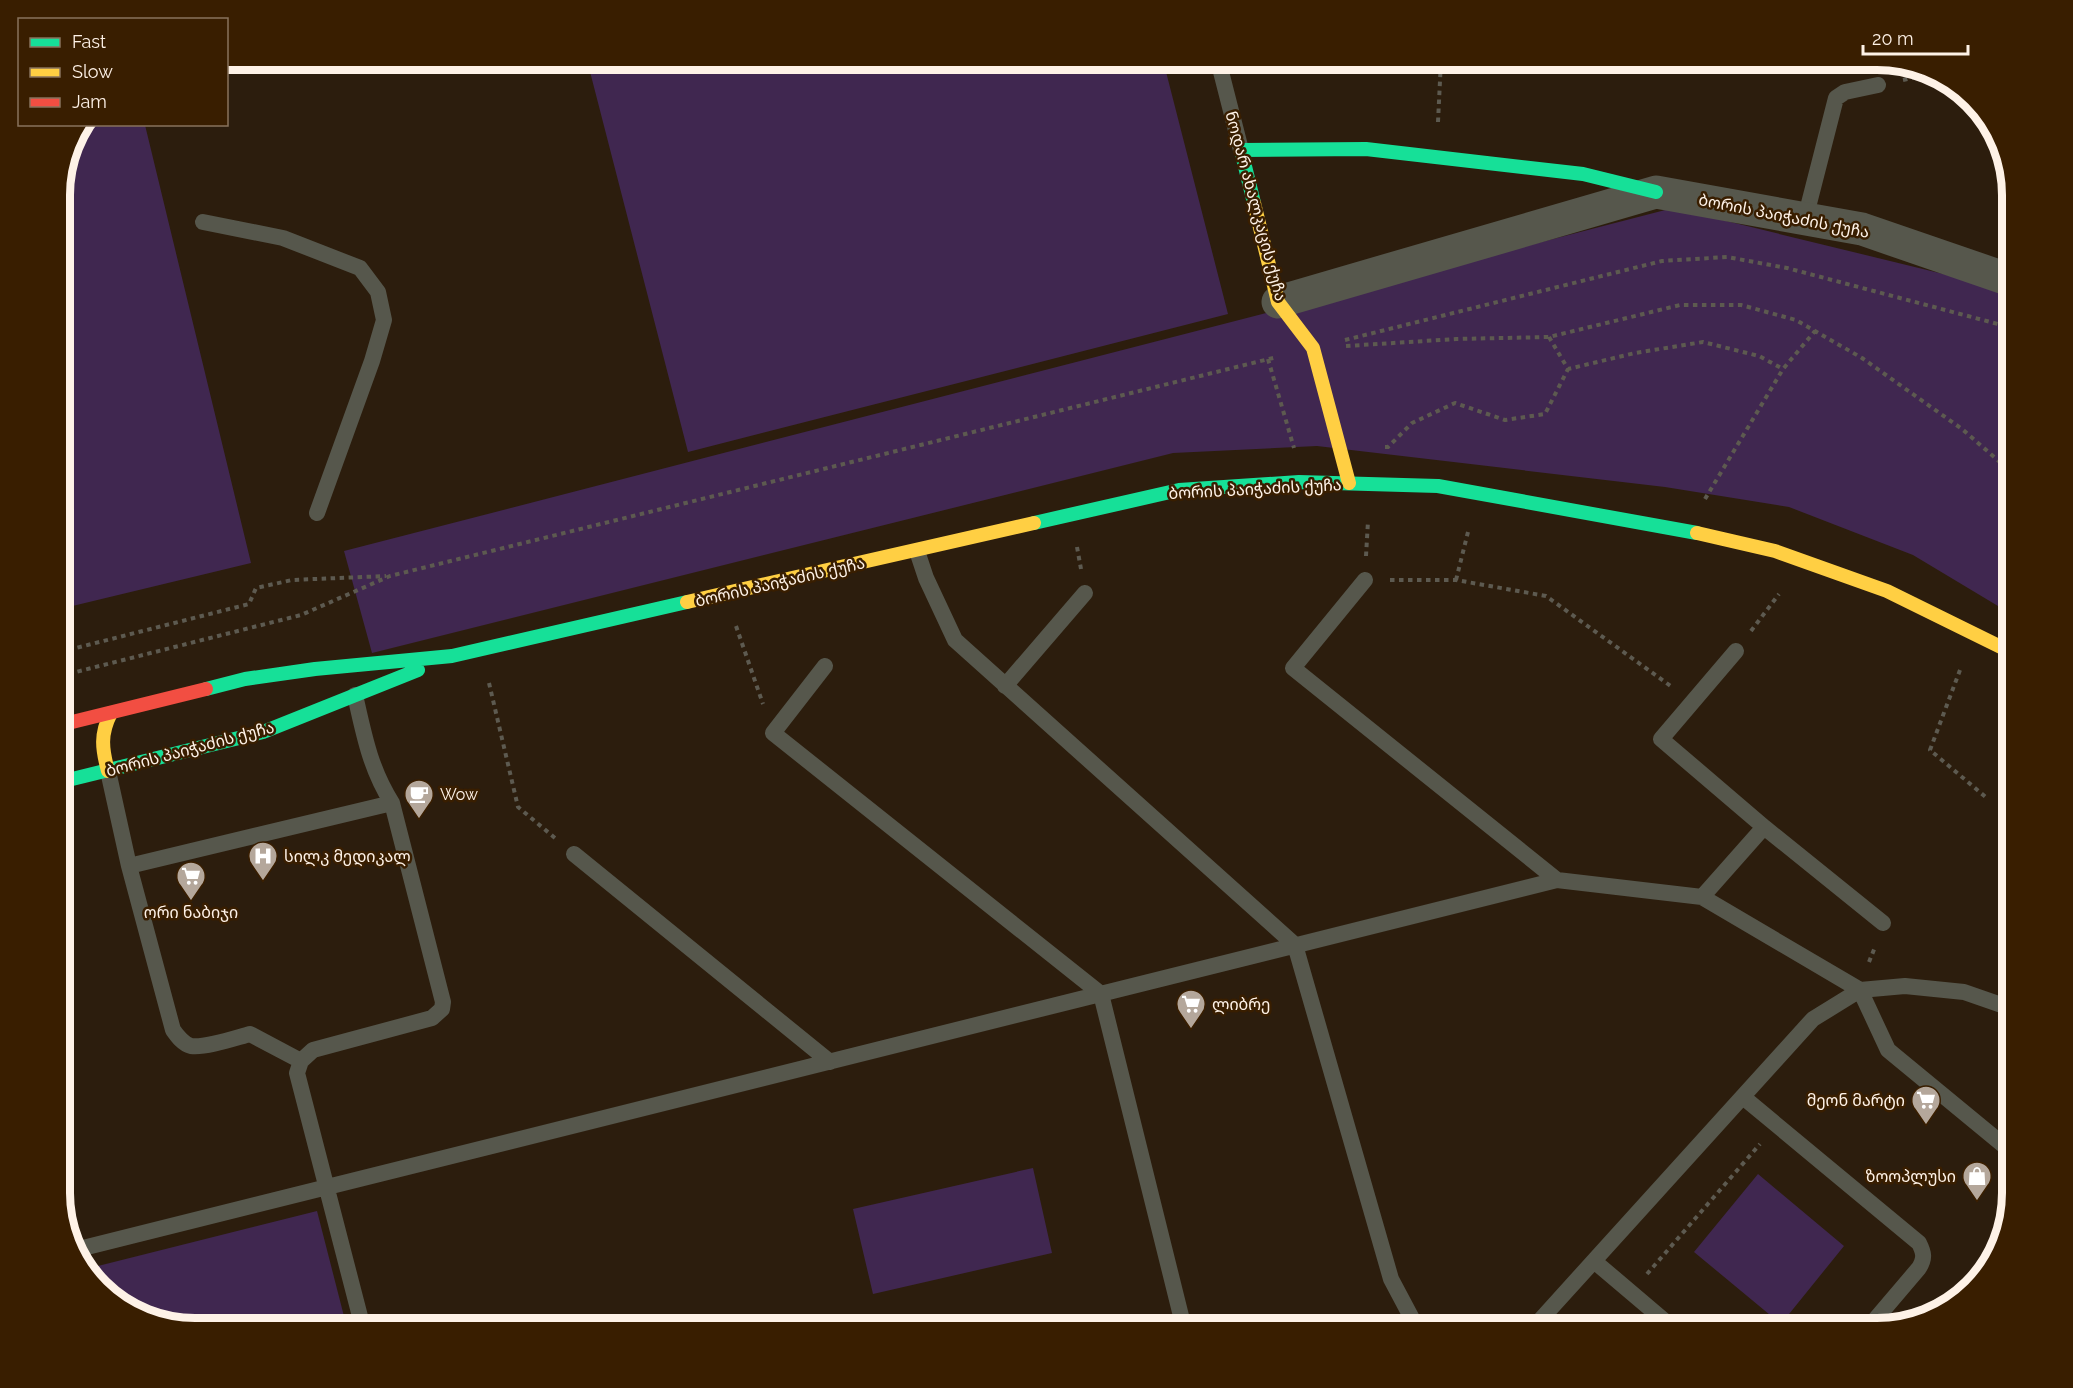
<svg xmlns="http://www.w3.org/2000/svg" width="2073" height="1388" font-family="Raleway,'Noto Sans Georgian',sans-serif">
<rect width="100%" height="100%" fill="#2c1d0d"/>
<path fill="#402750" d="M 587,60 L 1163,60 L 1228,314 L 688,452 Z
M 83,125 L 145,125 L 251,563 L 60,609 L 60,187 L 70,143 Z
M 1673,208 L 2013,291 L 2013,615 L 1913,555 L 1789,507 L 1665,487 L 1317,446 L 1173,453 L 372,653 L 344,551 Z
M 1033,1168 L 1052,1253 L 873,1294 L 853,1209 Z
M 1758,1174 L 1844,1246 L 1781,1324 L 1694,1252 Z
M 317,1211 L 347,1328 L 195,1328 L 120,1305 L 86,1269 Z"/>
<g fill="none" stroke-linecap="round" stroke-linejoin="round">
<path stroke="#5d5a50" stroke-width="4" stroke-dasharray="4.5 4.5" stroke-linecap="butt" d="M 1903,80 L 1926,75
M 1438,122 L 1441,60
M 1549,337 L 1568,369 L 1635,353 L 1703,342 L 1759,356 L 1783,369
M 1345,340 L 1662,261 L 1727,257 L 1787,268 L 2013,328
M 1346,346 L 1456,339 L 1549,337 L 1680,305 L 1741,305 L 1796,320 L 1862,358 L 1962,429 L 2001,463 L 2013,460
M 1268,359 L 1294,448
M 1385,447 L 1388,447 L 1412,423 L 1455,403 L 1505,420 L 1545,414 L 1568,369
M 1705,499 L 1783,369 L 1815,331
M 1077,547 L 1081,569
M 1366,556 L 1368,521
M 1390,580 L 1456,580 L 1546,596 L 1672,687
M 1456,580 L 1468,532
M 736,626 L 763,704
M 1751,631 L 1779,594
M 60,652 L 249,604 L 256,588 L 292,580 L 386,576
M 1960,670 L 1930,750 L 1988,799
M 60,676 L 301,615 L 390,576 L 1277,357
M 489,683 L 518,807 L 555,838
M 1869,962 L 1875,947
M 1647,1274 L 1760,1144"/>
<path stroke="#56574c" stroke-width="16" d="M 1218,60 L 1241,150
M 1805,219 L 1836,98 L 1845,92 L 1878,85
M 203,222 L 283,238 L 360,268 L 378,292 L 384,320 L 372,361 L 317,513
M 917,551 L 926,578 L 955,640 L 1295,945 L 1391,1279 L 1417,1328
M 1365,580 L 1293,668 L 1557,880
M 1736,651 L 1661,739 L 1764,827 L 1883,923
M 825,666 L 773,733 L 1101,994 L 1184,1328
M 1005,686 L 1085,593
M 355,695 C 364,735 370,768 392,803 L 443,1002 L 442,1009 L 432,1018 L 313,1050 L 301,1061 L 297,1073 L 363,1328
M 108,771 L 129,866 L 173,1030 C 178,1037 183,1044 191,1046 C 206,1048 235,1038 250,1034 L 301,1061
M 2013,809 L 2007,816 L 2013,829
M 574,854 L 830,1062
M 129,866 L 392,803
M 1702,897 L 1764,827
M 1743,1097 L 1919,1243 C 1924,1253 1925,1258 1919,1268 L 1868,1328
M 75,1250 L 1557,880 L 1702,897 L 1855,987 L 1860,990 L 1888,1050 L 2013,1153
M 1594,1261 L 1673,1328
M 1533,1328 L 1813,1019 L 1860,990 L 1905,986 L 1964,992 L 2013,1009"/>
<path stroke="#56574c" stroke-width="33" d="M 1278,302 L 1656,192 L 1862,229 L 2013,281"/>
<path stroke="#16e098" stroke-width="14" d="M 1254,203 L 1241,150 L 1366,149 L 1583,174 L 1656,192
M 1034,523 L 1179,490 L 1299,482 L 1438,486 L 1697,533
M 206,689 L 245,679 L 315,669 L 452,656 L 687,602
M 60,782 L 263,732 L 418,670"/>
<path stroke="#ffcf43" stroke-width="14" d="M 1254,203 L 1278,302 L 1313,348 L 1349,483
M 1697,533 L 1775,551 L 1887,591 L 2013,653
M 687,602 L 1034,523
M 108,771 C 102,749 100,734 111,713"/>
<path stroke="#f24e42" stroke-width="14" d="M 60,725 L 206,689"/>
</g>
<defs>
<g id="cafe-pin" transform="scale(1.5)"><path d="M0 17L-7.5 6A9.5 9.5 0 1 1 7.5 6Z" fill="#b4a79b" stroke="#391e00"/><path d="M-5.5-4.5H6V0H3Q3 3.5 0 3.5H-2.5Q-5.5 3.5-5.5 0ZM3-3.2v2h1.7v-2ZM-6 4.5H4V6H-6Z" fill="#fff"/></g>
<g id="hospital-pin" transform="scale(1.5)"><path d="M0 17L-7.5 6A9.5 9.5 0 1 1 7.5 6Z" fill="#b4a79b" stroke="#391e00"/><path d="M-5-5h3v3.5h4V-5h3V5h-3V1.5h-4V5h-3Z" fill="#fff"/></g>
<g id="supermarket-pin" transform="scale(1.5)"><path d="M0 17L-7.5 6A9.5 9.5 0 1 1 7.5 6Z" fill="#b4a79b" stroke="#391e00"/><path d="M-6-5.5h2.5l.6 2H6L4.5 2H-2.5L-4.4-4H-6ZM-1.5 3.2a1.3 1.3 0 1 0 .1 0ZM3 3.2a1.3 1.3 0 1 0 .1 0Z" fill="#fff"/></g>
<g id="shop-pin" transform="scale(1.5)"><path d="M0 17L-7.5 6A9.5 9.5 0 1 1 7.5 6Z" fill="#b4a79b" stroke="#391e00"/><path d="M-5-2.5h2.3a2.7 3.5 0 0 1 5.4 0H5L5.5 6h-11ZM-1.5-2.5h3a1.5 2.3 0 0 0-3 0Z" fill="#fff"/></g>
</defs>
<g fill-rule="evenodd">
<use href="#cafe-pin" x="419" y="794"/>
<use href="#hospital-pin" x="263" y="856"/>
<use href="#supermarket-pin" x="191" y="876"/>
<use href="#supermarket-pin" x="1191" y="1004"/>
<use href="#supermarket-pin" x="1926" y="1100"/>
<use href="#shop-pin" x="1977" y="1176"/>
</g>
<g text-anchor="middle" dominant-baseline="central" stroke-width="5" stroke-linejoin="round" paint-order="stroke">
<g font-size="16" fill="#fef2e7" stroke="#391e00">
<text transform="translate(1256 206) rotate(75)">ნოდარ ახალკაცის ქუჩა</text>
<text transform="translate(1784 216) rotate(11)">ბორის პაიჭაძის ქუჩა</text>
<text transform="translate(1255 489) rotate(-3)">ბორის პაიჭაძის ქუჩა</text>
<text transform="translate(780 582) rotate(-13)">ბორის პაიჭაძის ქუჩა</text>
<text transform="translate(190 749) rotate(-15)">ბორის პაიჭაძის ქუჩა</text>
</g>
<g font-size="16" fill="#fef2e7" stroke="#391e00" text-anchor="start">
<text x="440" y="794">Wow</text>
<text x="284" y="856">სილკ მედიკალ</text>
<text x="191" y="912" text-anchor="middle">ორი ნაბიჯი</text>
<text x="1212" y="1004">ლიბრე</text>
<text x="1905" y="1100" text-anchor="end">მეონ მარტი</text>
<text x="1956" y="1176" text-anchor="end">ზოოპლუსი</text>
</g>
</g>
<path d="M0 0H2073V1388H0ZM195 70H1877A125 125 0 0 1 2002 195V1193A125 125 0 0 1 1877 1318H195A125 125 0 0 1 70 1193V195A125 125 0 0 1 195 70Z" fill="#391e00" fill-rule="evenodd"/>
<path fill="none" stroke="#fef2e7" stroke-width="8" d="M195 70H1877A125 125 0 0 1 2002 195V1193A125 125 0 0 1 1877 1318H195A125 125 0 0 1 70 1193V195A125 125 0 0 1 195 70Z"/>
<rect x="18" y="18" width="210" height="108" fill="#391e00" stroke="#88735c" stroke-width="1.5"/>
<rect x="30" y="38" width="30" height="9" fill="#16e098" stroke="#88735c" stroke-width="1.5"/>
<text x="72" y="48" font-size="18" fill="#fef2e7">Fast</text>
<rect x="30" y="68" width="30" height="9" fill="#ffcf43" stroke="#88735c" stroke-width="1.5"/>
<text x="72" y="78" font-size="18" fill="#fef2e7">Slow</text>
<rect x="30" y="98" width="30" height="9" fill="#f24e42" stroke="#88735c" stroke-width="1.5"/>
<text x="72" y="108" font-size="18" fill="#fef2e7">Jam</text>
<path d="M1863 45v9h105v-9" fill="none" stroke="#fef2e7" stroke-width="3"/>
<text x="1872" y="45" font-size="18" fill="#fef2e7" stroke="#391e00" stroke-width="4.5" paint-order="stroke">20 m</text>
</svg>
